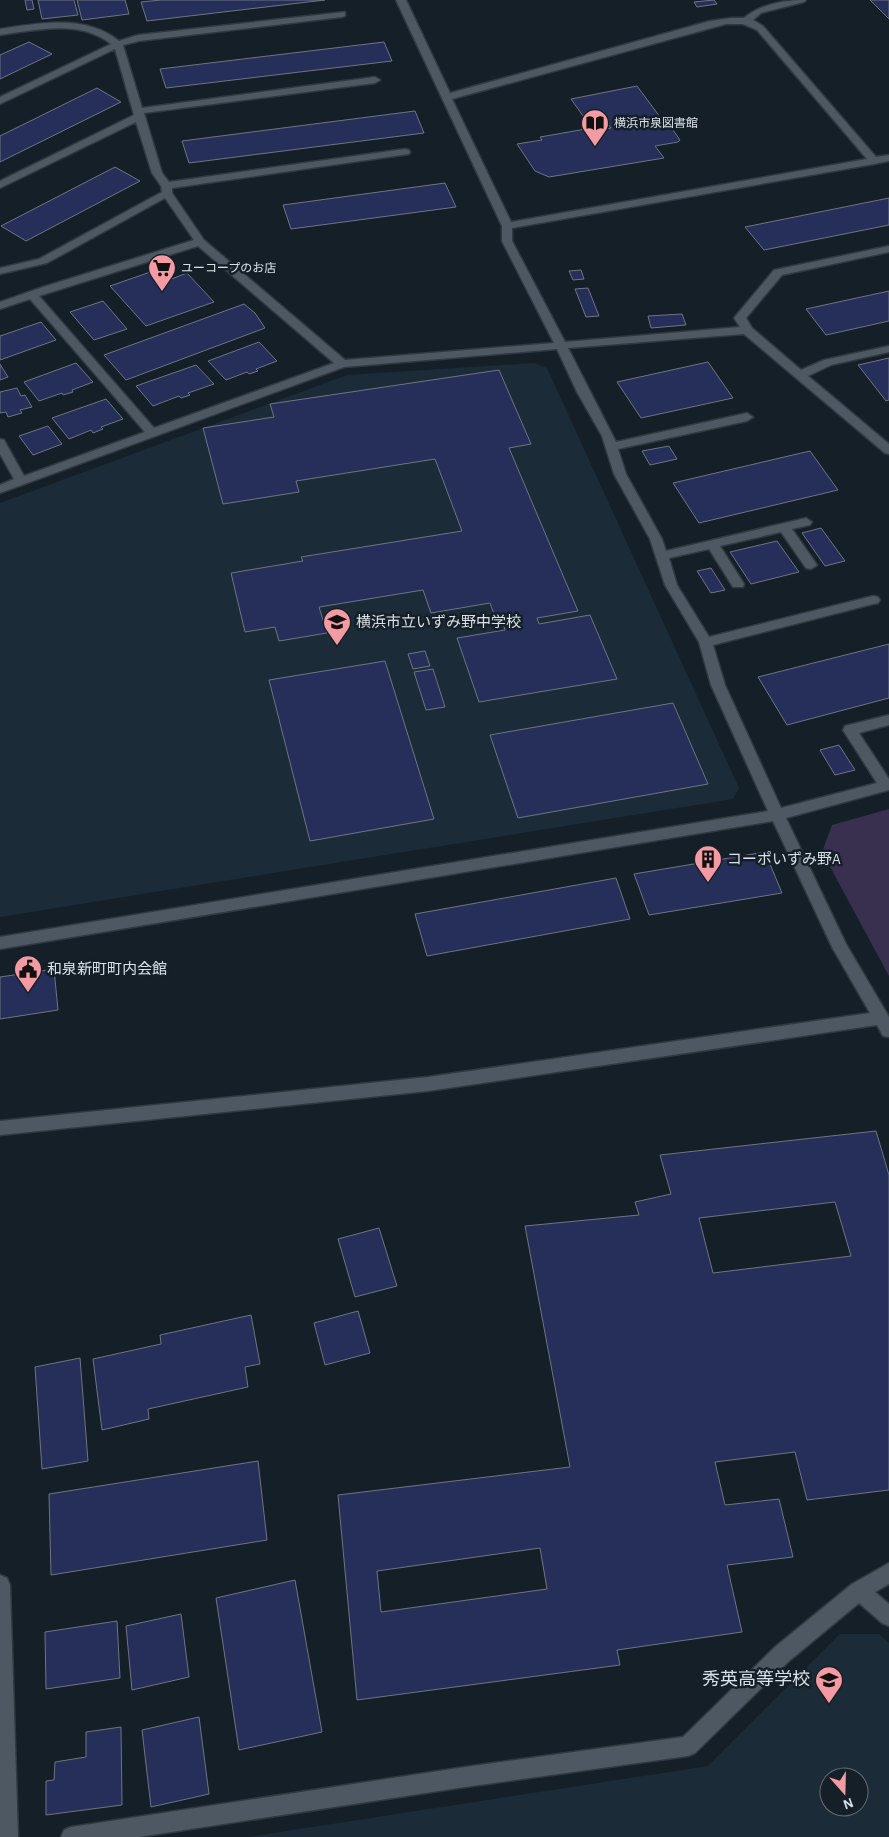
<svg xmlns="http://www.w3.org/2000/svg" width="889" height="1837" font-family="'Alegreya Sans','Noto Sans JP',sans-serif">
<rect width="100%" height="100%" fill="#151f28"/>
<path fill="#1c2b38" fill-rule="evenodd" d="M 534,363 L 547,368 L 739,788 L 733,799 L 0,917 L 0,503 L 347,375 Z
M 840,1634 L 879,1634 L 889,1643 L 889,1837 L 248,1837 L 708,1766 ZM 829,1777 L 859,1777 L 859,1807 L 829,1807 Z"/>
<path fill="#392f4f" d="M 889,809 L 889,976 L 822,852 L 832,825 Z"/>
<path fill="#252f5a" stroke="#707482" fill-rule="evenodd" d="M 25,0 L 32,0 L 34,9 L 27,10 Z
M 38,0 L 74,0 L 78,15 L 42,19 Z
M 77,0 L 125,0 L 129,14 L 82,20 Z
M 161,0 L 325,0 L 147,21 L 141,2 Z
M 714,0 L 717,4 L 697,7 L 694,2 Z
M 870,0 L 889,0 L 889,19 Z
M 29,42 L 52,54 L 0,79 L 0,55 Z
M 384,42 L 392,61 L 166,88 L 160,69 Z
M 637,86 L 663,121 L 666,120 L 680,140 L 678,142 L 655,146 L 664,158 L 549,177 L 535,171 L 517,144 L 542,140 L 540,137 L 586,129 L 587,132 L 611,128 L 600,113 L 583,116 L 571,99 Z
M 97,88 L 121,102 L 0,162 L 0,136 Z
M 415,111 L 424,133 L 189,163 L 182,141 Z
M 115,167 L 140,181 L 26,241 L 1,226 Z
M 445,183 L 456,207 L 291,229 L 283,205 Z
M 889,198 L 889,225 L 764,250 L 745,227 Z
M 159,269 L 169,280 L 187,273 L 214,302 L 146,326 L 110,286 Z
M 581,270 L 584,279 L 573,280 L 569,271 Z
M 588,288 L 599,316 L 586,317 L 575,289 Z
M 889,291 L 889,321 L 826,335 L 806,309 Z
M 103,301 L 127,329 L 94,340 L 70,312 Z
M 244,304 L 255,313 L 265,328 L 126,380 L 104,355 Z
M 682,314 L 686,325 L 651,328 L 648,316 Z
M 41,322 L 56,340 L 0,360 L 0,336 Z
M 259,342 L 277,361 L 256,369 L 258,371 L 249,374 L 247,372 L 226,380 L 208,361 Z
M 889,358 L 889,400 L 886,401 L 858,365 Z
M 708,362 L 733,398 L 641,418 L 617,382 Z
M 76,363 L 93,382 L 72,390 L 73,392 L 63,395 L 62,393 L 39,401 L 24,382 Z
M 0,364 L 8,377 L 0,380 Z
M 196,365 L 214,384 L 188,393 L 190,395 L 181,398 L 179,396 L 153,406 L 136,386 Z
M 499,370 L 531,444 L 509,448 L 578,611 L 537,618 L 539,624 L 590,615 L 617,679 L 479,702 L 457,638 L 505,630 L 503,624 L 498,625 L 490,603 L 431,613 L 423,590 L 319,607 L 327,633 L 279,641 L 275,627 L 245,632 L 231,573 L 303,561 L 301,557 L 462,531 L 435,459 L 296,481 L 299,492 L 223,504 L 203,428 L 274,417 L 270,404 Z
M 17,388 L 21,396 L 25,395 L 32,407 L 20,410 L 22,413 L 8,417 L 6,412 L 0,413 L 0,392 Z
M 106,399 L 123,419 L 101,427 L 103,429 L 93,433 L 91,430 L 69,439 L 52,418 Z
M 48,426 L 62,444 L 33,455 L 19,436 Z
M 669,446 L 677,459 L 650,465 L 642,451 Z
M 810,451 L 838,490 L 699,523 L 673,483 Z
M 821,528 L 845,561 L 825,566 L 802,533 Z
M 777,541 L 799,572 L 751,584 L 730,552 Z
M 711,568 L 725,590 L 711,593 L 697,571 Z
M 889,644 L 889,698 L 787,725 L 758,677 Z
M 425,651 L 430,666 L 413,669 L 408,654 Z
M 385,661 L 434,819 L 310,841 L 269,680 Z
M 433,669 L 445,707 L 426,710 L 414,672 Z
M 673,703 L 708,784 L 518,818 L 490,735 Z
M 839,745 L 855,770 L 835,775 L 820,750 Z
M 765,852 L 782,893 L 649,915 L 634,874 Z
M 616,878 L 630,919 L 427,956 L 415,914 Z
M 54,969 L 58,1010 L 0,1019 L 0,977 Z
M 876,1131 L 889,1175 L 889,1490 L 807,1500 L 795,1452 L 715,1462 L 725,1505 L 779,1499 L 793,1557 L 727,1565 L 742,1632 L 617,1650 L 620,1665 L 357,1700 L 338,1495 L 570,1467 L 525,1226 L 639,1215 L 635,1202 L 671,1194 L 660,1155 ZM 835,1202 L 851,1256 L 713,1273 L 699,1218 ZM 540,1548 L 547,1589 L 381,1612 L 377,1571 Z
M 379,1228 L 397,1286 L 355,1297 L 338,1239 Z
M 358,1311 L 370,1353 L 325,1365 L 314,1323 Z
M 251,1315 L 260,1364 L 245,1367 L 248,1387 L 148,1409 L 149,1419 L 102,1430 L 93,1359 L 161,1344 L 160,1335 Z
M 80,1358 L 88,1461 L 42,1469 L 35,1367 Z
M 258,1461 L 267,1540 L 51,1575 L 49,1494 Z
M 295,1580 L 322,1732 L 239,1750 L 216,1598 Z
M 181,1614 L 189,1677 L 132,1690 L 126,1626 Z
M 117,1621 L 120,1678 L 46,1689 L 45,1632 Z
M 199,1717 L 209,1794 L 151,1807 L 142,1730 Z
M 121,1727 L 122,1805 L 46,1815 L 46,1781 L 54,1780 L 55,1762 L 86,1757 L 86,1732 Z"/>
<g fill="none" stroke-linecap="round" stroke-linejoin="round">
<g stroke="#323840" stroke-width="3">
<path id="minor" d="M 396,0 L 406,0 L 450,93 L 710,21 L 732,18 L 744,18 C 761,4 784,0 806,0 L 804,2 L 761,13 L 753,20 L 763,26 L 876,157 L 889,155 L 889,161 L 874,164 L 512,228 L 512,241 L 565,342 L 740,327 L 734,318 L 774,270 L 889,246 L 889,252 L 782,275 L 746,318 L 752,328 L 801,370 L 824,360 L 889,346 L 889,352 L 831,365 L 808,376 L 889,444 L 889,454 L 885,453 L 744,334 L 568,348 L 616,442 L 747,413 L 753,417 L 747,421 L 618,449 L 626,474 L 662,539 L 666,551 L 806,518 L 812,522 L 810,525 L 792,529 L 817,565 L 811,569 L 806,568 L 781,532 L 720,546 L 744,584 L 743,587 L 733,587 L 709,549 L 669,558 L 677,585 L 709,637 L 873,596 L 878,597 L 880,600 L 878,603 L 873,604 L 713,645 L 725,685 L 781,808 L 877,783 L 843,730 L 845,726 L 889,715 L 889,725 L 859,733 L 889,779 L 889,790 L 786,818 L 846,944 L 889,1017 L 889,1037 L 883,1036 L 877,1025 L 428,1091 L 0,1135 L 0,1121 L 428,1077 L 870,1013 L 832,947 L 773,821 L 0,949 L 0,937 L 768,811 L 711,685 L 699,642 L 665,585 L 650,539 L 614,474 L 602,436 L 577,392 L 557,349 L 344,367 L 0,493 L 0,485 L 14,479 L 0,454 L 0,439 L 4,440 L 24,476 L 145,432 L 30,299 L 0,309 L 0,302 L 43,287 L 194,240 L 165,198 L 47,263 L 0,274 L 0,268 L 39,259 L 162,192 L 161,186 L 152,173 L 136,122 L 0,188 L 0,181 L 134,115 L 115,49 L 0,104 L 0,97 L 111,44 C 79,19 37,30 0,35 L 0,29 C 40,23 85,14 119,41 L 138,35 L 345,12 L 345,16 L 342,17 L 139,41 L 123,45 L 142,108 L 375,77 L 380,80 L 375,83 L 144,113 L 162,173 L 169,182 L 405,149 L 409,150 L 410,152 L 409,154 L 172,188 L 172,193 L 204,240 L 345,360 L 554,343 L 502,241 L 502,226 ZM 726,24 L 743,24 L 757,30 L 867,159 L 511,222 L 452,99 ZM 198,246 L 334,363 L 154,428 L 39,296 Z
M 889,1563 L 889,1584 L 875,1592 L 889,1604 L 889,1626 L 882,1623 L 859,1603 L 789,1661 L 695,1753 L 688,1756 L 465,1787 L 139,1837 L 61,1837 L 64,1830 L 71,1827 L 465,1767 L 683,1737 L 775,1647 L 852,1584 Z
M 0,1575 L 7,1578 L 10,1585 L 18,1837 L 0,1837 Z"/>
</g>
<use href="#minor" fill="#4d5863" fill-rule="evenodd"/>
</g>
<defs>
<g id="library-pin" transform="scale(1.4375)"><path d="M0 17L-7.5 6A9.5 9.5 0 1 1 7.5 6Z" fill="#f49aa2" stroke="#151f28"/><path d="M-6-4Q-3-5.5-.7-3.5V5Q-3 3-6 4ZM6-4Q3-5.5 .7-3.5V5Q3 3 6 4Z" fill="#111"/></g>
<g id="supermarket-pin" transform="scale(1.4375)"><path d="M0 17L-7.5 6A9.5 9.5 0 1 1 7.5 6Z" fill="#f49aa2" stroke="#151f28"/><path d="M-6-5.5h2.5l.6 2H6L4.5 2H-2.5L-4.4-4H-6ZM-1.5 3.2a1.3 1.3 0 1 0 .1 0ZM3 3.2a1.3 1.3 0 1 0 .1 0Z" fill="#111"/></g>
<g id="school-pin" transform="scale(1.4375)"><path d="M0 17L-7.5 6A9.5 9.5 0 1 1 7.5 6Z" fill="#f49aa2" stroke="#151f28"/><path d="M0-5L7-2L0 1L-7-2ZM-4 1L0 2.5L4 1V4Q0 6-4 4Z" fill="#111"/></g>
<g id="building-pin" transform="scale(1.4375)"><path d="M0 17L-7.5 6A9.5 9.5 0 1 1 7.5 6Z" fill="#f49aa2" stroke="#151f28"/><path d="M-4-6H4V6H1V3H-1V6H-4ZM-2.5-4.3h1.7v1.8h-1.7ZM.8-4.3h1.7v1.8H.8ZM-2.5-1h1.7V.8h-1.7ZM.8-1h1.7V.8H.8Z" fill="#111"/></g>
<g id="civic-pin" transform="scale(1.4375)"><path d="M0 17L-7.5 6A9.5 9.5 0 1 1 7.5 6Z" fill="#f49aa2" stroke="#151f28"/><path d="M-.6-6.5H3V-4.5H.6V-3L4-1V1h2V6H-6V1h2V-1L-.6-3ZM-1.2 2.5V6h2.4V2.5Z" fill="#111"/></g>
</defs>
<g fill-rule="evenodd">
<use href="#library-pin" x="595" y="123"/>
<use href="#supermarket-pin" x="162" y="268"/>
<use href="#school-pin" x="337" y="622"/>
<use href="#building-pin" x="708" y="859"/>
<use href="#civic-pin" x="28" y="969"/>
<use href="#school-pin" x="829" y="1680"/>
</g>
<g text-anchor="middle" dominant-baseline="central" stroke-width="5" stroke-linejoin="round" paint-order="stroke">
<g font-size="12" fill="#dae0e7" stroke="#151f28" text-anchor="start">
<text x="614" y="123">横浜市泉図書館</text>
<text x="181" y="268">ユーコープのお店</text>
</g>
<g font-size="15" fill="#dae0e7" stroke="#151f28" text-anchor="start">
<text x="356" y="622">横浜市立いずみ野中学校</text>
<text x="727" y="859">コーポいずみ野A</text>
<text x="47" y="969">和泉新町町内会館</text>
</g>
<g font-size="18" fill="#dae0e7" stroke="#151f28" text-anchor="end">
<text x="810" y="1680">秀英高等学校</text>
</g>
</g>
<g transform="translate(844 1792) rotate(160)"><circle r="24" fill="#151f28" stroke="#646c74"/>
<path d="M0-4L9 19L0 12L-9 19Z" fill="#f49aa2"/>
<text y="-8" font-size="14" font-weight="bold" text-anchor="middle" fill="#dae0e7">N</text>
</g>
</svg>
